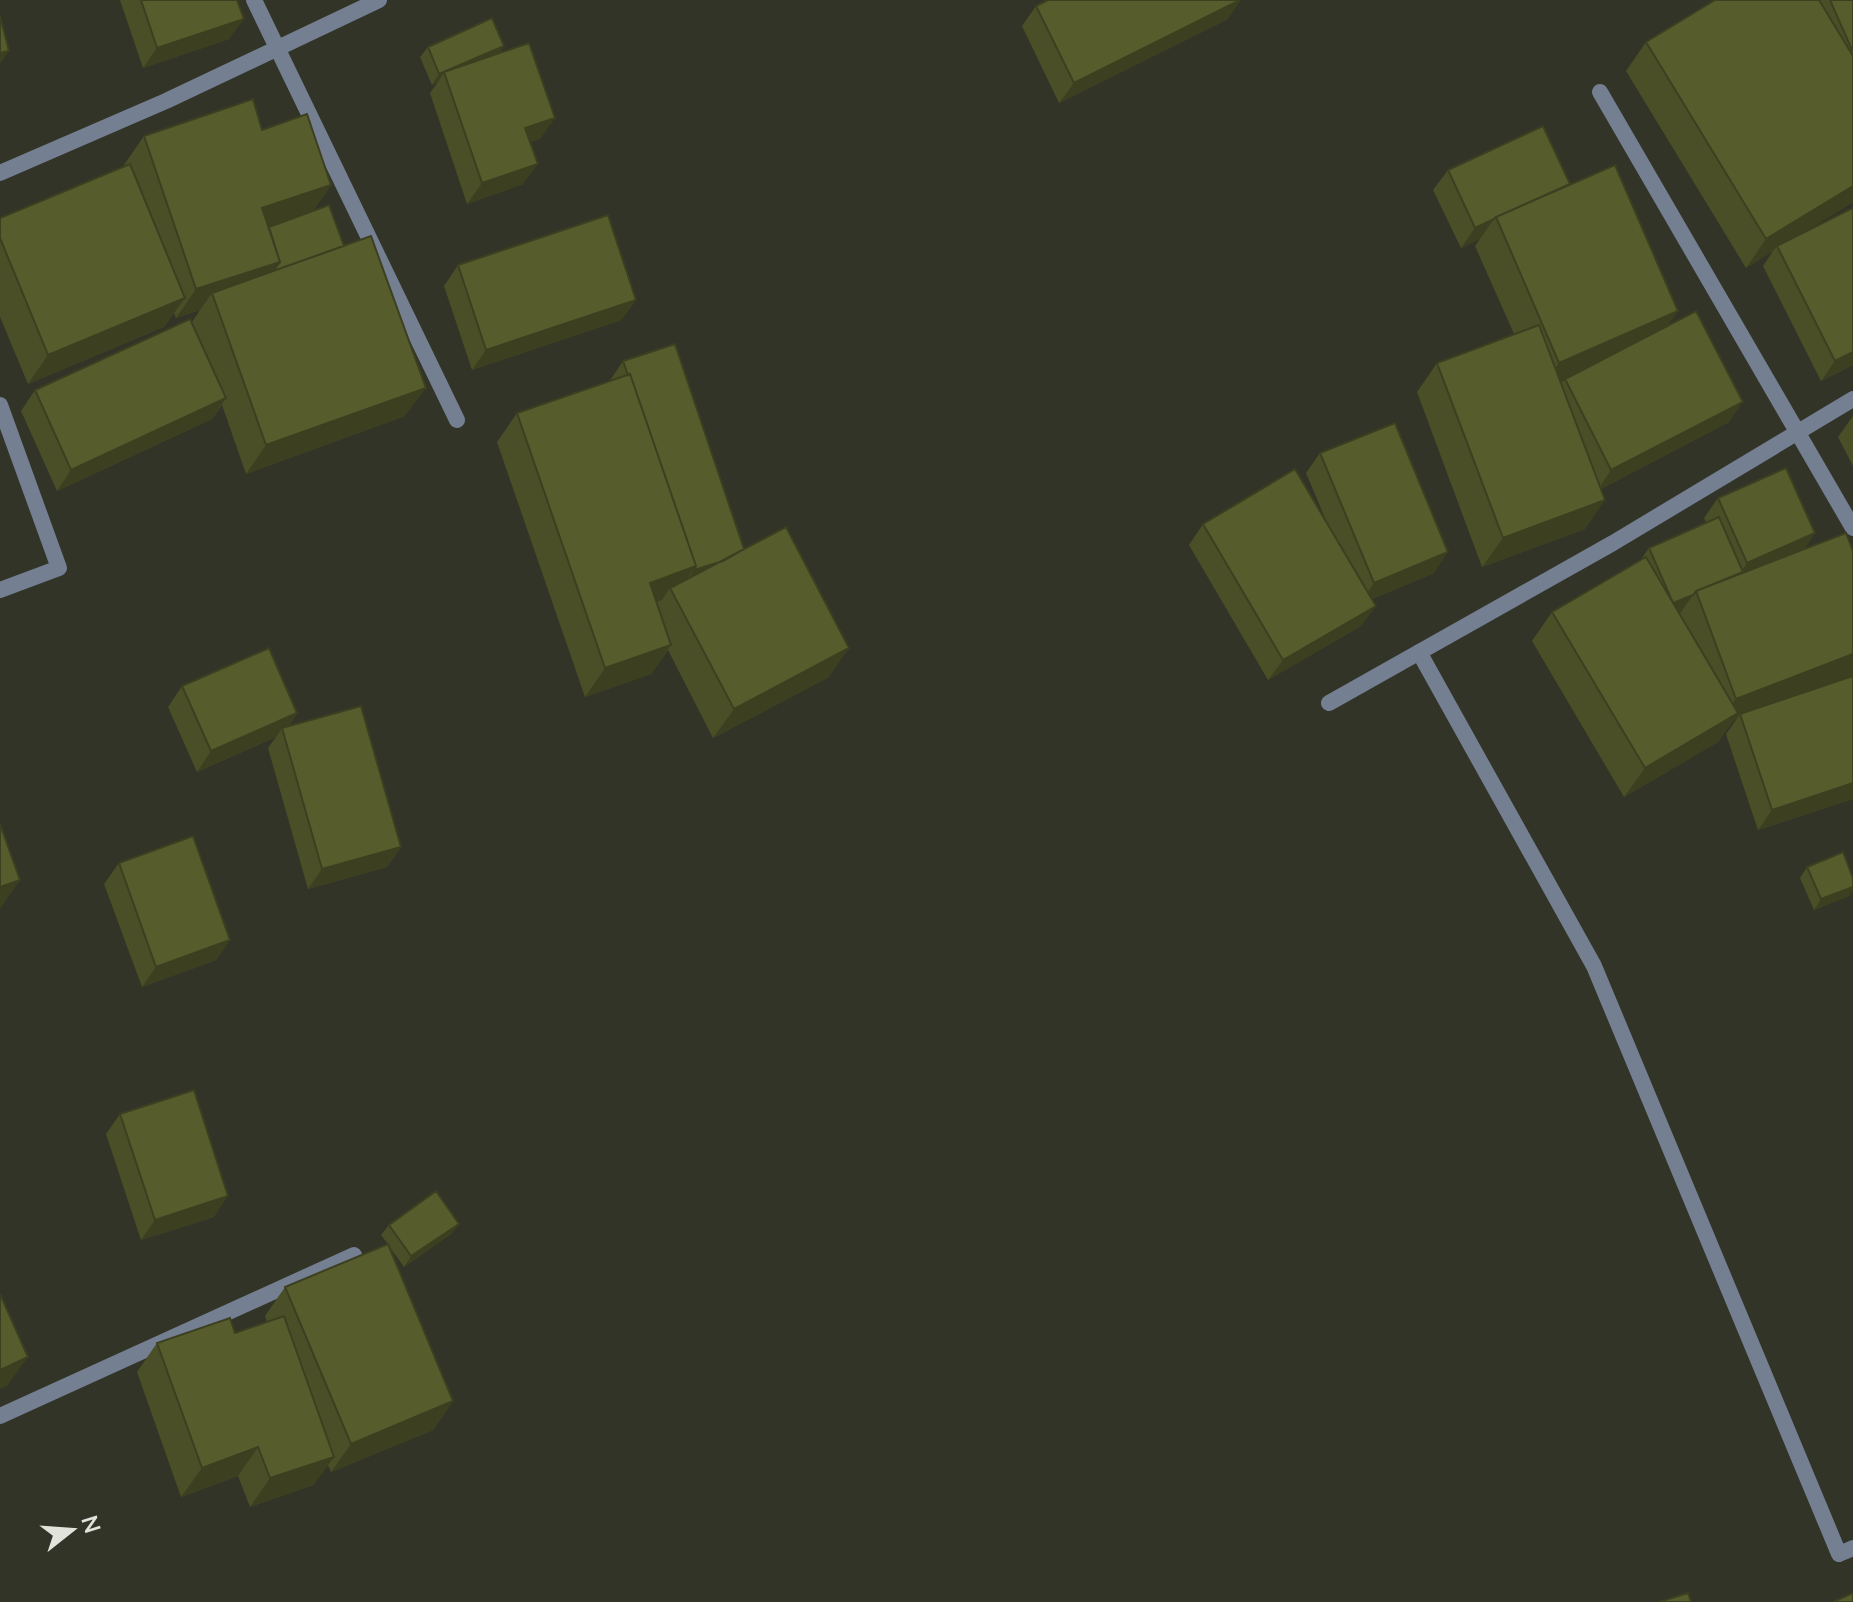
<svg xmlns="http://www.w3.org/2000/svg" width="1853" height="1602" font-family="Lato,sans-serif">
<rect width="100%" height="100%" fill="#323428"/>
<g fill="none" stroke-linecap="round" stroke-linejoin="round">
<path stroke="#747f91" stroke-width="16" d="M 254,0 L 457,420
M 1600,92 L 1853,528
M 0,173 L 166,101 L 379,0
M 0,405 L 59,568 L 0,590
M 1419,652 L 1594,966 L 1839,1554 L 1853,1548
M 1329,703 L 1613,543 L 1853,399
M 0,1416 L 354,1255"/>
</g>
<path fill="#4b4f27" d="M 120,0 L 237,0 L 229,39 L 143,68 Z
M 1715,0 L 1853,0 L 1853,202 L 1801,234 L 1853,208 L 1853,365 L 1821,381 L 1763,266 L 1773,251 L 1746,268 L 1626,71 L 1646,42 Z
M 1036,6 L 1228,19 L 1059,103 L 1022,26 Z
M 504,46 L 498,54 L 541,138 L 530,142 L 523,184 L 467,204 L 430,93 L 438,82 L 432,85 L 420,57 L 428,47 Z
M 262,130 L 331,185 L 313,211 L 405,416 L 246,474 L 222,405 L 212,419 L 57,491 L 21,411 L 35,390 L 195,331 L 192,322 L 200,310 L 176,318 L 174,313 L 164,327 L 28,384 L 0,317 L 0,218 L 124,166 L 124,165 L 144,136 Z
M 1448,170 L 1570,184 L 1668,326 L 1729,422 L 1601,489 L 1585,529 L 1482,567 L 1417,392 L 1437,363 L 1514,334 L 1475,246 L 1480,239 L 1461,248 L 1433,190 Z
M 458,265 L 636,300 L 621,320 L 472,370 L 444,286 Z
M 623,361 L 744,549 L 829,677 L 713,738 L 668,650 L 651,674 L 585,697 L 497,442 L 517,413 L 609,382 Z
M 1853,416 L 1853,466 L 1838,437 Z
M 1320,453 L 1434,573 L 1372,599 L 1361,626 L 1268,680 L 1189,545 L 1203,524 L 1327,523 L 1306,473 Z
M 1718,498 L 1804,550 L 1828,684 L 1853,676 L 1853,799 L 1758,830 L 1726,734 L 1736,720 L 1733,721 L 1718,742 L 1624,797 L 1532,641 L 1552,612 L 1640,561 L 1649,548 L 1706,522 L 1704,518 Z
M 182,686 L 297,713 L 289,726 L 401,847 L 387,867 L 308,889 L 268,748 L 276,737 L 197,772 L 168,707 Z
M 119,863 L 230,940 L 216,960 L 142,987 L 104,884 Z
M 1807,867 L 1853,887 L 1853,890 L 1849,896 L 1814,910 L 1800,878 Z
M 120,1114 L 214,1217 L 141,1240 L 106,1134 Z
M 459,1224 L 451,1234 L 404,1267 L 389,1246 L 453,1401 L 433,1430 L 331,1472 L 328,1465 L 313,1485 L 250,1507 L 238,1476 L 181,1497 L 137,1372 L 157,1343 L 235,1333 L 267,1322 L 265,1316 L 285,1287 L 388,1244 L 381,1235 L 389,1225 Z"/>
<path fill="#3d4020" d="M 1240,0 L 1241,0 L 1228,19 L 1059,103 L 1074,83 Z
M 244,19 L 229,39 L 143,68 L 157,48 Z
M 504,46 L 496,56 L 444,72 L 438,82 L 432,85 L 439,74 Z
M 9,51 L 0,64 L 0,53 Z
M 555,118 L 541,138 L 511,148 L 525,128 Z
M 538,164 L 523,184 L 467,204 L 482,183 Z
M 331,185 L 311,214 L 242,237 L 262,208 Z
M 1853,186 L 1853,202 L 1778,248 L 1777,246 L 1773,251 L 1746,268 L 1766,239 Z
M 1494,219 L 1480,239 L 1461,248 L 1475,228 Z
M 280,262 L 260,291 L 212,293 L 200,310 L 176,318 L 196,289 Z
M 185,298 L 164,327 L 28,384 L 48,355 Z
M 636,300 L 621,320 L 472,370 L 486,350 Z
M 1678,311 L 1658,340 L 1538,392 L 1559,363 Z
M 1853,352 L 1853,365 L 1821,381 L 1835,361 Z
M 426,388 L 405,416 L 246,474 L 266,445 Z
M 226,398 L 212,419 L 57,491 L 71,470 Z
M 1743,402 L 1729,422 L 1597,491 L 1611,470 Z
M 1605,500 L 1585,529 L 1482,567 L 1503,538 Z
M 1815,533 L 1801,554 L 1739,575 L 1747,563 Z
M 1448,552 L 1434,573 L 1360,604 L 1374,583 Z
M 745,553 L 680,591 L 694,570 Z
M 696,566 L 676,595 L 670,588 L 662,600 L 630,611 L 650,583 Z
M 1693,595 L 1679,615 L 1673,603 Z
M 1376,606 L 1361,626 L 1268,680 L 1283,660 Z
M 671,645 L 651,674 L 585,697 L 605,668 Z
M 849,648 L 829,677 L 713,738 L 734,709 Z
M 1853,654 L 1853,675 L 1741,718 L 1740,714 L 1736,720 L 1733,721 L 1718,742 L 1624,797 L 1645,768 L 1717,725 L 1736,699 Z
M 297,713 L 284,733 L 282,728 L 276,737 L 197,772 L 211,751 Z
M 1853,783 L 1853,799 L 1758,830 L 1772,810 Z
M 401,847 L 387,867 L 308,889 L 322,869 Z
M 20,880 L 0,909 L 0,887 Z
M 1853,887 L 1853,890 L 1849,896 L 1814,910 L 1821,899 Z
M 230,940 L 216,960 L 142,987 L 156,967 Z
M 228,1196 L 214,1217 L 141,1240 L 155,1220 Z
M 459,1224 L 451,1234 L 404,1267 L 411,1256 Z
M 28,1357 L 7,1386 L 0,1389 L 0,1370 Z
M 453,1401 L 433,1430 L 331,1472 L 351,1444 Z
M 258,1447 L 238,1476 L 181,1497 L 202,1468 Z
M 334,1457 L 313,1485 L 250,1507 L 270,1478 Z"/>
<path fill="#575c2d" stroke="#3d4020" stroke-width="2" d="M 141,0 L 237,0 L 244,19 L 157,48 Z
M 1048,0 L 1240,0 L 1074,83 L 1036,6 Z
M 1715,0 L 1819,0 L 1853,56 L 1853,186 L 1766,239 L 1646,42 Z
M 1830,0 L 1853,0 L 1853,50 L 1852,50 Z
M 0,16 L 9,51 L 0,53 Z
M 492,18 L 504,46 L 439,74 L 428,47 Z
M 529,43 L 555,118 L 525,128 L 538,164 L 482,183 L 444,72 Z
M 253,99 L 262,130 L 307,114 L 331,185 L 262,208 L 280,262 L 196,289 L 144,136 Z
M 1543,126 L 1570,184 L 1496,217 L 1494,219 L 1475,228 L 1448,170 Z
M 130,164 L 185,298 L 48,355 L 0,238 L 0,218 Z
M 1615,165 L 1678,311 L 1559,363 L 1496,217 Z
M 329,205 L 344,246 L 273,271 L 280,262 L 269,227 Z
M 1853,208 L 1853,352 L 1835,361 L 1777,246 Z
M 608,215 L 636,300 L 486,350 L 458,265 Z
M 371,236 L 426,388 L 266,445 L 212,293 Z
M 1696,311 L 1743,402 L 1611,470 L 1565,379 Z
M 190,319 L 226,398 L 71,470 L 35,390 Z
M 1539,325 L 1605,500 L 1503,538 L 1437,363 Z
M 675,344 L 744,549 L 723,561 L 694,570 L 696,566 L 630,374 L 628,375 L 623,361 Z
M 630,374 L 696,566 L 650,583 L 671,645 L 605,668 L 517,413 Z
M 1395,423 L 1448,552 L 1374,583 L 1320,453 Z
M 1786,468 L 1815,533 L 1747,563 L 1718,498 Z
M 1295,469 L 1376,606 L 1283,660 L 1203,524 Z
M 1719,517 L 1743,572 L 1696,591 L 1693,595 L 1673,603 L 1649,548 Z
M 786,527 L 849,648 L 734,709 L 670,588 Z
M 1846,533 L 1853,551 L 1853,654 L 1736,699 L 1696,591 Z
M 1646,557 L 1738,713 L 1645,768 L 1552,612 Z
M 269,648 L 297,713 L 211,751 L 182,686 Z
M 1853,676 L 1853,783 L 1772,810 L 1740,714 Z
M 361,706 L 401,847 L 322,869 L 282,728 Z
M 0,824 L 20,880 L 0,887 Z
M 193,836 L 230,940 L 156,967 L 119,863 Z
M 1843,852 L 1853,878 L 1853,887 L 1821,899 L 1807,867 Z
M 194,1090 L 228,1196 L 155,1220 L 120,1114 Z
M 436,1191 L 459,1224 L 411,1256 L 389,1225 Z
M 388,1244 L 453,1401 L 351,1444 L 285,1287 Z
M 0,1294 L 28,1357 L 0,1370 Z
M 284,1316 L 334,1457 L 270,1478 L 258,1447 L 202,1468 L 157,1343 L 230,1318 L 235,1333 Z
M 1688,1593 L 1691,1602 L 1659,1602 Z
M 1853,1593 L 1853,1602 L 1833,1602 Z"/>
<g transform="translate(72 1530) rotate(73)" stroke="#323428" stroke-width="6" paint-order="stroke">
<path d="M0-6L14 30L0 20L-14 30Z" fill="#e2e3db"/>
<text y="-12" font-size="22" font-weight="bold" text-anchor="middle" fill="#e2e3db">N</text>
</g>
</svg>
